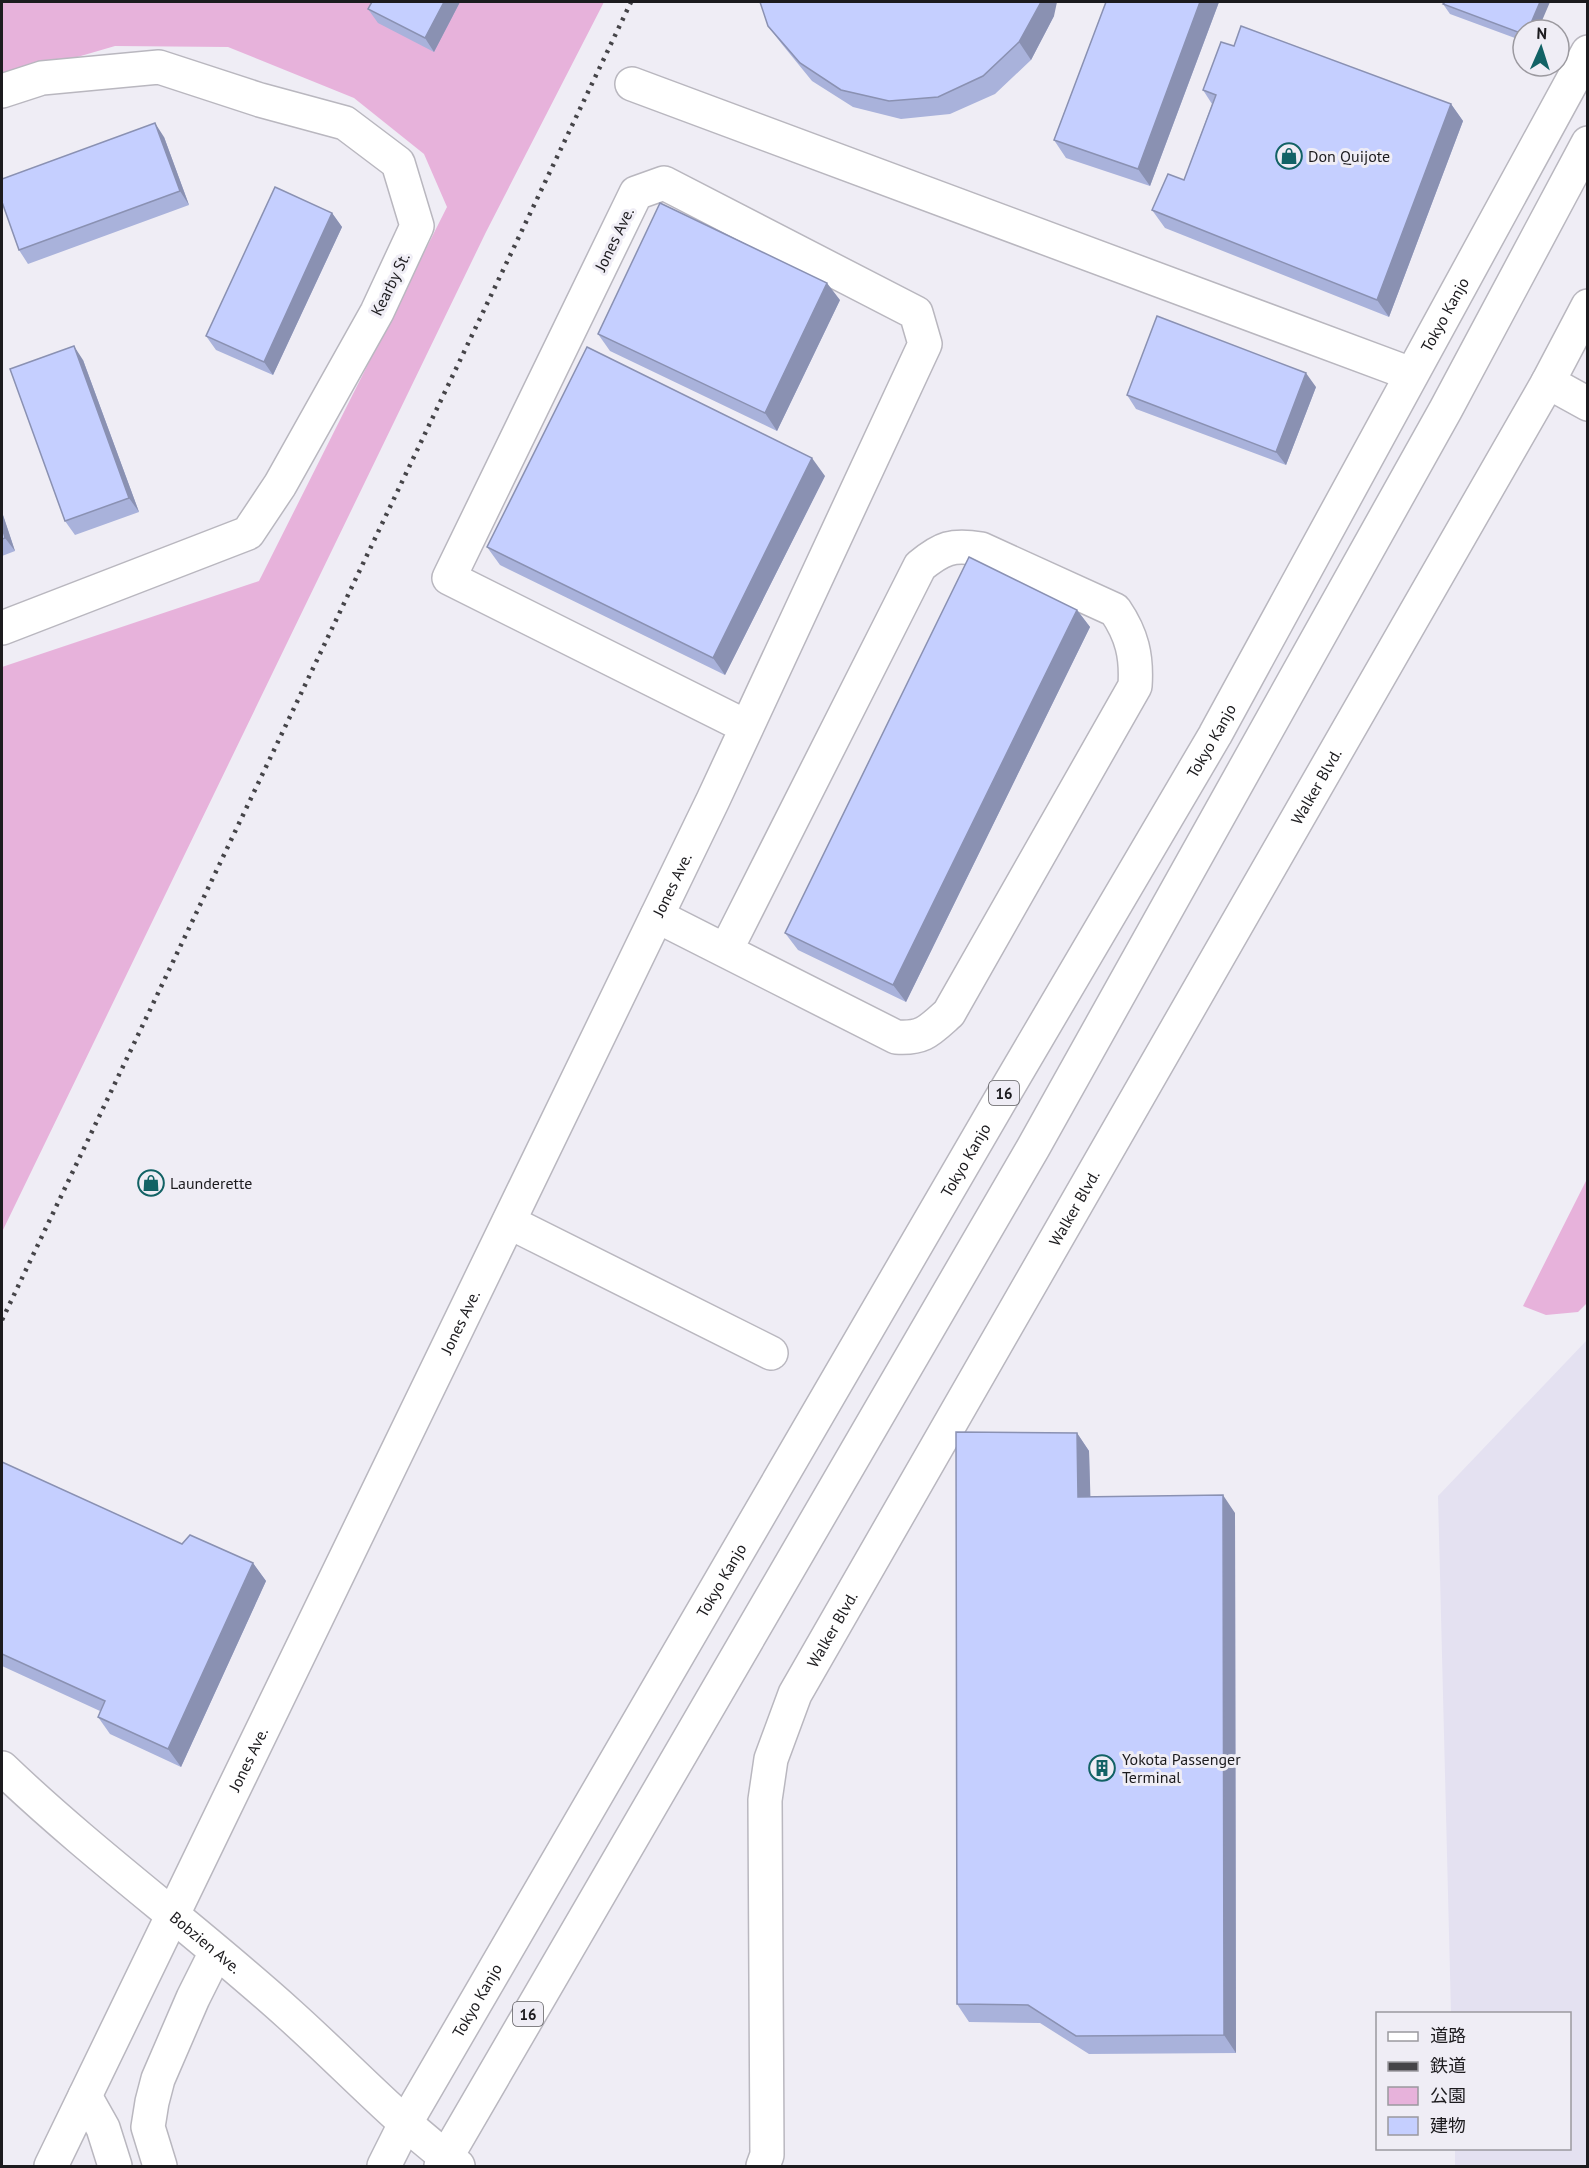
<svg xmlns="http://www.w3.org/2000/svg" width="1589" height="2168" font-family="'PT Sans','Noto Sans JP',sans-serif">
<rect width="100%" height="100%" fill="#efedf5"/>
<path fill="#e4e1f1" d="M 1587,1340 L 1587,2166 L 1455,2166 L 1455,2149 L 1570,2148 L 1570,2014 L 1451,2013 L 1438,1496 Z"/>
<path fill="#e7b2db" d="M 2,2 L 604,2 L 486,232 L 2,1232 L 2,667 L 259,581 L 447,207 L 424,154 L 354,98 L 228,47 L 115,46 L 2,79 Z
M 1587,1179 L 1587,1303 L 1578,1312 L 1546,1315 L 1523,1306 Z"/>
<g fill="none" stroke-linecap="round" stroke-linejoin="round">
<g stroke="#b9b7bf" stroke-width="36">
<g id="minor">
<path d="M 632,84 L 1411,374"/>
<path d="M 2,91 L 42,78 L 159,67 L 260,100 L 345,123 L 398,163 L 417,226 L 377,312 L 280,485 L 248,533 L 2,628"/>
<path d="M 1548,382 L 1588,404"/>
<path d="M 657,916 L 896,1037 C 923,1039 929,1031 949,1013 L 1135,686 C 1137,656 1132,635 1115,610 L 981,549 C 952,544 942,548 920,566 L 726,950"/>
<path d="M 509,1222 L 771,1353"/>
<path id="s1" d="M 2,1768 C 93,1855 195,1929 289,2014 C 346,2065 397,2121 458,2166"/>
<path d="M 85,2096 L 103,2128 L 115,2166"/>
<path id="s2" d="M 51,2166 L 713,800 L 925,344 L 916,313 L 664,183 L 636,193 L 449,578 L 747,727"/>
<path d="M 160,2166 L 148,2127 L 152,2102 L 158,2079 L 193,1998 L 216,1952"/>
<path id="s3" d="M 763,2166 L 767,2155 L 765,1800 L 771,1759 L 795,1694 L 1548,382 L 1588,306"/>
</g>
</g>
<g stroke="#b9b7bf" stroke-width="36">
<g id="highway">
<path id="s4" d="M 384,2166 L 405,2124 L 998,1104 L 1215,735 L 1588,52"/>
<path d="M 441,2166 L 1033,1148 L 1446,409 L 1588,143"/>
</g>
</g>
<use href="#minor" stroke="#fff" stroke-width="33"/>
<use href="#highway" stroke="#fff" stroke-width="33"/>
<path stroke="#454448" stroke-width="4.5" stroke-dasharray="3 6" stroke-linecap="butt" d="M 2,1320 L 631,2"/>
</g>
<path fill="#a9b2db" d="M 460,2 L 434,52 L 378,23 L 368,9 Z
M 1106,2 L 1219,2 L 1150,186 L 1066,158 L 1054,140 Z
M 1443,4 L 1523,30 L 1523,41 L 1450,14 Z
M 1054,16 L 1031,60 L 995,94 L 950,114 L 901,119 L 853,107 L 812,81 L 781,43 L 768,26 Z
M 1234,46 L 1451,104 L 1463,121 L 1389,317 L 1165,228 L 1152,210 L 1184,180 L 1212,104 L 1203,90 Z
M 164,137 L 189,205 L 28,264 L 19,250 Z
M 332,213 L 342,227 L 273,375 L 216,350 L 206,336 Z
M 840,300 L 777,431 L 610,351 L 598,334 Z
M 83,360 L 139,512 L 75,535 L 65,521 Z
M 1316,387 L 1286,465 L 1136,409 L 1127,395 Z
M 825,476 L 725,675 L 500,565 L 487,547 Z
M 2,512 L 15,551 L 2,556 Z
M 1077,610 L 1090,627 L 906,1002 L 798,950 L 785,933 Z
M 1077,1433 L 1089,1451 L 1090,1497 L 1235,1513 L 1236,2053 L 1089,2054 L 1040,2023 L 969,2022 L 957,2004 Z
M 2,1462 L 182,1544 L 253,1563 L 266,1581 L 181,1767 L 110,1734 L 98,1717 L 100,1711 L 2,1666 Z"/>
<path fill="#8a91b2" d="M 444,2 L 460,2 L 434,52 L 425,38 Z
M 1041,2 L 1057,2 L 1054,16 L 1031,60 L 1019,42 Z
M 1200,2 L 1219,2 L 1150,186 L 1138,169 Z
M 1540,2 L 1550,2 L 1538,30 L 1528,30 Z
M 1451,104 L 1463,121 L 1389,317 L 1377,300 Z
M 155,123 L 164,137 L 189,205 L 180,191 Z
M 332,213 L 342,227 L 273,375 L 264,362 Z
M 827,283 L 840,300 L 777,431 L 765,413 Z
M 74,346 L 83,360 L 139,512 L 129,498 Z
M 1306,373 L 1316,387 L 1286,465 L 1276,452 Z
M 812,458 L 825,476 L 725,675 L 713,658 Z
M 2,512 L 15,551 L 5,538 L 2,526 Z
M 1077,610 L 1090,627 L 906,1002 L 893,985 Z
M 1077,1433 L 1089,1451 L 1091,1515 L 1078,1497 Z
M 1223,1495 L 1235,1513 L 1236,2053 L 1224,2035 Z
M 253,1563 L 266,1581 L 181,1767 L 168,1749 Z"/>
<path fill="#c5cfff" stroke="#8a91b2" stroke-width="1.5" d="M 372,2 L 444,2 L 425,38 L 368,9 Z
M 760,2 L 1041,2 L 1019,42 L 983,76 L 938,97 L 889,101 L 841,90 L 800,63 L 768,26 Z
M 1106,2 L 1200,2 L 1138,169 L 1054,140 Z
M 1445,2 L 1540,2 L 1528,30 L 1523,30 L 1523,34 L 1443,4 Z
M 1241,26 L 1451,104 L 1377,300 L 1152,210 L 1168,174 L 1184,180 L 1216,95 L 1203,90 L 1221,42 L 1234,46 Z
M 155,123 L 180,191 L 19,250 L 2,202 L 2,179 Z
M 275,187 L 332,213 L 264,362 L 206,336 Z
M 660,203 L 827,283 L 765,413 L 598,334 Z
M 1157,316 L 1306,373 L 1276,452 L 1127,395 Z
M 74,346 L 129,498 L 65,521 L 10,369 Z
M 587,347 L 812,458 L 713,658 L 487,547 Z
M 2,526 L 5,538 L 2,539 Z
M 969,557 L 1077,610 L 893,985 L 785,933 Z
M 956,1432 L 1077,1433 L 1078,1497 L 1223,1495 L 1224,2035 L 1076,2036 L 1028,2005 L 957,2004 Z
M 2,1462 L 182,1544 L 190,1535 L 253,1563 L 168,1749 L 98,1717 L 105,1701 L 2,1654 Z"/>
<defs>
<g id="shop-ring" transform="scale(1.35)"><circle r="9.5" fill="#efedf5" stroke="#126265" stroke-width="1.5"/><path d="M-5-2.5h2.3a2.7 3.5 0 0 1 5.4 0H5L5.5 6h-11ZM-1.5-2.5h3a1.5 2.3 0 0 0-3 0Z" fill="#126265"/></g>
<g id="building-ring" transform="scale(1.35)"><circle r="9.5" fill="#efedf5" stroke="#126265" stroke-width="1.5"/><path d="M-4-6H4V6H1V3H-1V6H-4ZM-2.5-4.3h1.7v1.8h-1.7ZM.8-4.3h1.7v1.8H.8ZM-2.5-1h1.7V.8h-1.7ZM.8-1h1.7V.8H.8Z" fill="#126265"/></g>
</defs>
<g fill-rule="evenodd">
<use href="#shop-ring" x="1289" y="156"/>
<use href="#shop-ring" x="151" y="1183"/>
<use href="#building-ring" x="1102" y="1768"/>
</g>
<g text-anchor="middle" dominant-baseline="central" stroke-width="6" stroke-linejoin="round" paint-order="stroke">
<g fill="#efedf5" stroke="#5b5a5e" stroke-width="1.5">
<rect x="989" y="1081" width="30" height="24" rx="4.5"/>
<rect x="513" y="2002" width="30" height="24" rx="4.5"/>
</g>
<g font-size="15" font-weight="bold" fill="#1c1b1e">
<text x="1004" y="1093">16</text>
<text x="528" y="2014">16</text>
</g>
<g font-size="16" fill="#1c1b1e" stroke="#efedf5" text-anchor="start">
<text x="1308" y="156">Don Quijote</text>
<text x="170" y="1183">Launderette</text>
<text x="1122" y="1759">Yokota Passenger<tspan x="1122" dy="18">Terminal</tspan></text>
</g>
<g font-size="16" fill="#1c1b1e" stroke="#efedf5">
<text transform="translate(614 239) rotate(-64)">Jones Ave.</text>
<text transform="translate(390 284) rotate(-64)">Kearby St.</text>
<text stroke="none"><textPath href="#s4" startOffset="2134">Tokyo Kanjo</textPath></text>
<text stroke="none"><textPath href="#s4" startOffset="1648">Tokyo Kanjo</textPath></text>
<text stroke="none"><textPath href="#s3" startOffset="1524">Walker Blvd.</textPath></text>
<text stroke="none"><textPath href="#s2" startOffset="1424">Jones Ave.</textPath></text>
<text stroke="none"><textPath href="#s4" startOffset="1162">Tokyo Kanjo</textPath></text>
<text stroke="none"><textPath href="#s3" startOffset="1038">Walker Blvd.</textPath></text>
<text stroke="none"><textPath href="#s2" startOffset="938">Jones Ave.</textPath></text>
<text stroke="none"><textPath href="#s4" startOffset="676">Tokyo Kanjo</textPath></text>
<text stroke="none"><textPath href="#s3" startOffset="552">Walker Blvd.</textPath></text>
<text stroke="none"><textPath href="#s2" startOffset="452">Jones Ave.</textPath></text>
<text stroke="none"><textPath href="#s1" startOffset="268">Bobzien Ave.</textPath></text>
<text stroke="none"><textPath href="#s4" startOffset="190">Tokyo Kanjo</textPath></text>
</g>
</g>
<rect width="1589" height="2168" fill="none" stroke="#1c1b1e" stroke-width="6"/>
<rect x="1376" y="2012" width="195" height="138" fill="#efedf5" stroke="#9b999f" stroke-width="1.5"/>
<rect x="1388" y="2032" width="30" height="9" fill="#ffffff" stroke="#9b999f" stroke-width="1.5"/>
<text x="1430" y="2042" font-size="18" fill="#1c1b1e">道路</text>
<rect x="1388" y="2062" width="30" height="9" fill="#454448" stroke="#9b999f" stroke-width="1.5"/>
<text x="1430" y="2072" font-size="18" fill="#1c1b1e">鉄道</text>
<rect x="1388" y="2087" width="30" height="18" fill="#e7b2db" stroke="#9b999f" stroke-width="1.5"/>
<text x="1430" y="2102" font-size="18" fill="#1c1b1e">公園</text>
<rect x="1388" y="2117" width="30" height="18" fill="#c5cfff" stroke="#9b999f" stroke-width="1.5"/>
<text x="1430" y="2132" font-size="18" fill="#1c1b1e">建物</text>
<g transform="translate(1541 48) rotate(3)"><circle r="28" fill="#efedf5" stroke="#9b999f" stroke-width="1.5"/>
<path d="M0-4.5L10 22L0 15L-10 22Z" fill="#126265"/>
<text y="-9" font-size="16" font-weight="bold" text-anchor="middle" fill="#1c1b1e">N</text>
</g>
</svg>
